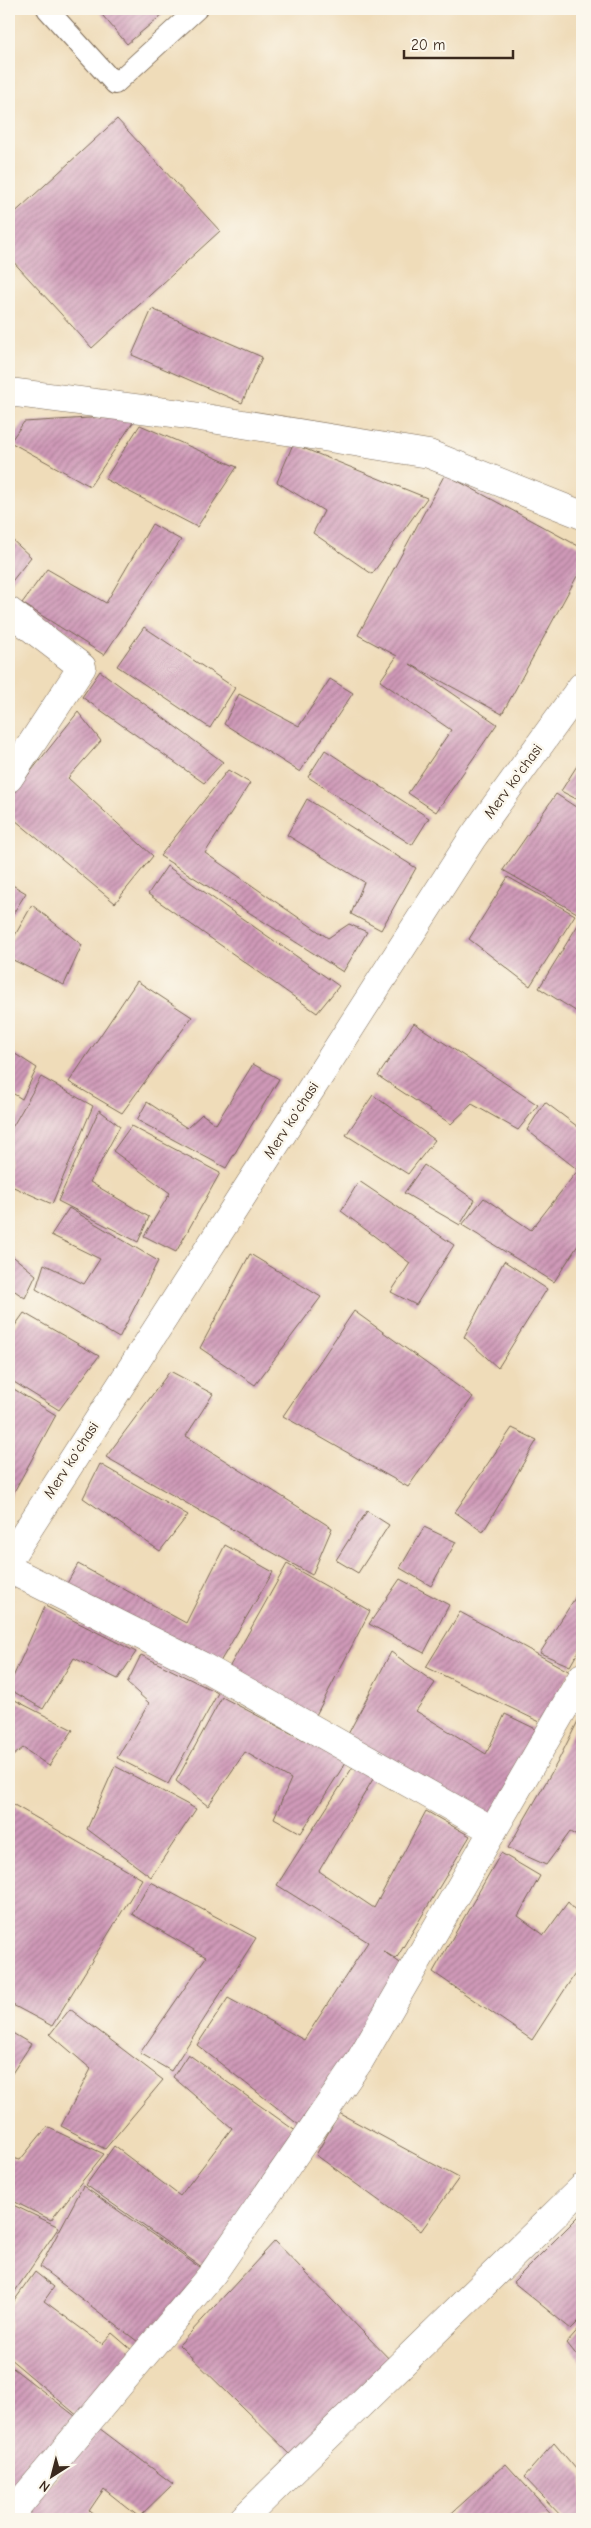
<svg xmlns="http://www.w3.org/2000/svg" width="591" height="2528" font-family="'Comic Neue',sans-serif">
<defs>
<pattern id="building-hatch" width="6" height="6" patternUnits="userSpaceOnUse" patternTransform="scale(1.25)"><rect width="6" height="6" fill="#cf99b8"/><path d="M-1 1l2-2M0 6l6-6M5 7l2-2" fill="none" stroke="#a97d95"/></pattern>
</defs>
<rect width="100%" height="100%" fill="#fbf7ec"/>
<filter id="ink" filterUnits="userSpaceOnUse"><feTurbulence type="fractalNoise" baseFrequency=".02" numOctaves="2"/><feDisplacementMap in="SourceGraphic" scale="10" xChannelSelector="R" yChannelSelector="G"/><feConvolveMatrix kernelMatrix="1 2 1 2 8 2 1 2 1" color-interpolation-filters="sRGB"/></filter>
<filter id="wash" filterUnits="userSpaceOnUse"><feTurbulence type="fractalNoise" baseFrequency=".0096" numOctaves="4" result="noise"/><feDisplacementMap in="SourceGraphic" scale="20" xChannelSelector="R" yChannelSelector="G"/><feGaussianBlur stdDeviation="1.12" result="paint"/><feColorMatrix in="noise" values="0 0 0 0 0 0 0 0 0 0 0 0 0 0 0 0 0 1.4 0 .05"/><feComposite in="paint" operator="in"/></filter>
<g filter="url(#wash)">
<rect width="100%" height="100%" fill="#efdcb9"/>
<g id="blocks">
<path fill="url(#building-hatch)" d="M 97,9 L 169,9 L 127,44 Z
M 117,119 L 220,231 L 92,348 L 9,257 L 9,218 Z
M 152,309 L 262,357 L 242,403 L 132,355 Z
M 138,415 L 90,486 L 10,442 L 24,422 Z
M 140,425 L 237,467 L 197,527 L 105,479 Z
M 293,444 L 427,498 L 372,574 L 313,533 L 324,511 L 277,482 Z
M 445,474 L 582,548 L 582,567 L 502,714 L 410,664 L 497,724 L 436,812 L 408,793 L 451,730 L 380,681 L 397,656 L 358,635 Z
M 152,524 L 181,540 L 104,655 L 22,603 L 47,569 L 106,603 Z
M 9,537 L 31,557 L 9,585 Z
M 144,627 L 235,688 L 210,728 L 117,666 Z
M 100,671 L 223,762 L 204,783 L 82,697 Z
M 330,679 L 353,693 L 300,772 L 224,724 L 239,694 L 299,726 Z
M 78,712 L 101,741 L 68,778 L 153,856 L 115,903 L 9,815 L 9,799 Z
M 325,750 L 429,818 L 412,845 L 308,777 Z
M 582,758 L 582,802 L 561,791 Z
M 228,770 L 250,783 L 205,853 L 328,938 L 349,924 L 367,932 L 343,972 L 160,856 Z
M 556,794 L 582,811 L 582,916 L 503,870 Z
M 307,799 L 416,868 L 381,930 L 351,914 L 364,882 L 287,835 Z
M 167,866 L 339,986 L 317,1013 L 148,894 Z
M 508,877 L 575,915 L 530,986 L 469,939 Z
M 9,883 L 26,893 L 9,920 Z
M 32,905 L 82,945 L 64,985 L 9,958 L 9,946 Z
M 581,920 L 582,921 L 582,1015 L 539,988 Z
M 137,981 L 192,1017 L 122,1113 L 69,1082 Z
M 414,1023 L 538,1105 L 518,1130 L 472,1104 L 451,1124 L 378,1076 Z
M 9,1050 L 37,1068 L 22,1099 L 9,1091 Z
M 253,1064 L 279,1079 L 226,1168 L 137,1120 L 147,1102 L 187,1128 L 202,1114 L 216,1124 Z
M 41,1077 L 93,1106 L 52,1204 L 9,1185 L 9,1133 Z
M 373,1095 L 435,1140 L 408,1174 L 346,1135 Z
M 545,1102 L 582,1130 L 582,1239 L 554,1282 L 462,1225 L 484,1198 L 531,1230 L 578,1170 L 527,1130 Z
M 99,1110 L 120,1126 L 90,1182 L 149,1217 L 138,1242 L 58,1201 Z
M 131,1126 L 220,1173 L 176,1252 L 144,1236 L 170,1193 L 113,1151 Z
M 424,1165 L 475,1200 L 460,1225 L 404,1193 Z
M 359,1181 L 454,1245 L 416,1305 L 391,1292 L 410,1263 L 341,1211 Z
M 69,1208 L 158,1261 L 119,1338 L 36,1289 L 44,1264 L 84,1284 L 100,1259 L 51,1235 Z
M 9,1253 L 36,1275 L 25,1298 L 9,1287 Z
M 250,1254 L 321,1297 L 255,1385 L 200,1348 Z
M 504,1261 L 547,1289 L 498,1368 L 464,1337 Z
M 354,1311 L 473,1397 L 408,1487 L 283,1416 Z
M 24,1313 L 99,1356 L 59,1410 L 9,1379 L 9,1334 Z
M 170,1371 L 213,1394 L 186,1436 L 332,1528 L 312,1575 L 106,1457 Z
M 9,1386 L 56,1415 L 9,1501 Z
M 512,1428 L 537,1440 L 483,1532 L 455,1512 Z
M 100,1464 L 188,1515 L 160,1551 L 83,1498 Z
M 367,1511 L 389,1525 L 358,1573 L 336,1560 Z
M 424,1527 L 456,1542 L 431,1586 L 400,1568 Z
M 225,1545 L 273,1572 L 217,1667 L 65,1587 L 78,1564 L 186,1623 Z
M 287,1564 L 370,1611 L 314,1719 L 226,1673 Z
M 400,1579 L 449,1605 L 424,1653 L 369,1624 Z
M 582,1587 L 582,1645 L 570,1666 L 540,1653 Z
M 45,1606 L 136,1652 L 118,1679 L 74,1658 L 43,1709 L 9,1689 L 9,1686 Z
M 460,1612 L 570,1672 L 542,1723 L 426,1667 Z
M 391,1652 L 435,1683 L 416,1711 L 486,1754 L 505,1714 L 540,1731 L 493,1817 L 344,1742 Z
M 141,1655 L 218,1693 L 168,1784 L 117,1758 L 149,1703 L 127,1683 Z
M 9,1697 L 73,1730 L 49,1766 L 23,1748 L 9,1759 Z
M 222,1697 L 346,1762 L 301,1833 L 274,1818 L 291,1779 L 245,1752 L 208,1806 L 176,1781 Z
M 582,1713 L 582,1839 L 570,1832 L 546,1865 L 508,1848 L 557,1763 Z
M 356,1762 L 376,1774 L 319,1871 L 374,1908 L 426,1811 L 470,1836 L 396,1959 L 383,1951 L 403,1965 L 304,2129 L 197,2045 L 228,1998 L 304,2040 L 368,1942 L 277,1885 Z
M 115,1766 L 196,1809 L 151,1877 L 87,1829 Z
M 9,1802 L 142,1879 L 52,2026 L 9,2003 Z
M 501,1853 L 540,1876 L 518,1916 L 544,1935 L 568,1902 L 582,1918 L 582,1963 L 532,2040 L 433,1972 Z
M 151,1882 L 256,1938 L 171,2071 L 140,2053 L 206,1957 L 132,1914 Z
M 70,2009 L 163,2080 L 105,2149 L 61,2126 L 91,2069 L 50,2034 Z
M 9,2031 L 31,2044 L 9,2078 Z
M 188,2054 L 297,2132 L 203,2268 L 86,2185 L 114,2146 L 180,2196 L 232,2128 L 173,2077 Z
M 339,2113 L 459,2178 L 421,2231 L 316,2155 Z
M 47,2127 L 104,2154 L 51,2220 L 9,2199 L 9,2157 L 20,2160 Z
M 83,2186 L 202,2269 L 146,2348 L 40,2267 Z
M 9,2203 L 59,2227 L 9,2300 Z
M 582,2213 L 582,2318 L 571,2329 L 513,2282 Z
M 275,2241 L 395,2365 L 296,2460 L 179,2345 Z
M 35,2272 L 54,2287 L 44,2301 L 102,2344 L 112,2333 L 134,2352 L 79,2417 L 9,2358 L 9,2308 Z
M 582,2326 L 582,2362 L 567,2343 Z
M 9,2365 L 75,2416 L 9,2495 Z
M 99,2428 L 173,2484 L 139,2517 L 104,2489 L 89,2511 L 98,2519 L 20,2519 Z
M 554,2443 L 582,2476 L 582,2519 L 564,2519 L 524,2477 Z
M 506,2464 L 556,2519 L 445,2519 Z"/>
</g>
</g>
<g filter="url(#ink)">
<use href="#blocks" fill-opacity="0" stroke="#7a6854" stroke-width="1"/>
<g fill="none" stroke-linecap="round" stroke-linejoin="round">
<g stroke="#7a6854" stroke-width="22">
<path id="lane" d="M 47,9 L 115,84 L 197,9"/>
</g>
<g stroke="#7a6854" stroke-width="29">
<path id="street" d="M 9,611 L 82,667 L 9,778
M 9,1569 L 200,1665 L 492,1830
M 9,2516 L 213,2273 L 360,2060 L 582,1677
M 243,2519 L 582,2188"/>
</g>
<g stroke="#7a6854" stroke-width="29">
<path id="secondary" d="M 9,392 L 181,414 L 429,454 L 582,515
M 9,1559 L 473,837 L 582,686"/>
</g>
<use href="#lane" stroke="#fff" stroke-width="20"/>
<use href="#street" stroke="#fff" stroke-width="28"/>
<use href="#secondary" stroke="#fff" stroke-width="28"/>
</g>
</g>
<g text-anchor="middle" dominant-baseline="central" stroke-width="5" stroke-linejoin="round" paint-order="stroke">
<g font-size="15" fill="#3b2a1e" stroke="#fbf7ec">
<text transform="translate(513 781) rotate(-54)">Merv ko'chasi</text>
<text transform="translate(291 1120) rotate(-57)">Merv ko'chasi</text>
<text transform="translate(71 1460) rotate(-57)">Merv ko'chasi</text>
</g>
</g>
<rect width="591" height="2528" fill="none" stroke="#fbf7ec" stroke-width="30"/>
<g transform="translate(52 2476) rotate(216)" stroke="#fbf7ec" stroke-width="4" paint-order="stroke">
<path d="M0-4L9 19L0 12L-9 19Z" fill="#3b2a1e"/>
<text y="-8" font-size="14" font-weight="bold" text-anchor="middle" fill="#3b2a1e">N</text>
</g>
<path d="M404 50v8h109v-8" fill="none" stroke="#3b2a1e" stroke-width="2.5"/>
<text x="411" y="50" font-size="15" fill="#3b2a1e" stroke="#fbf7ec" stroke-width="4" paint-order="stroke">20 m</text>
</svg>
